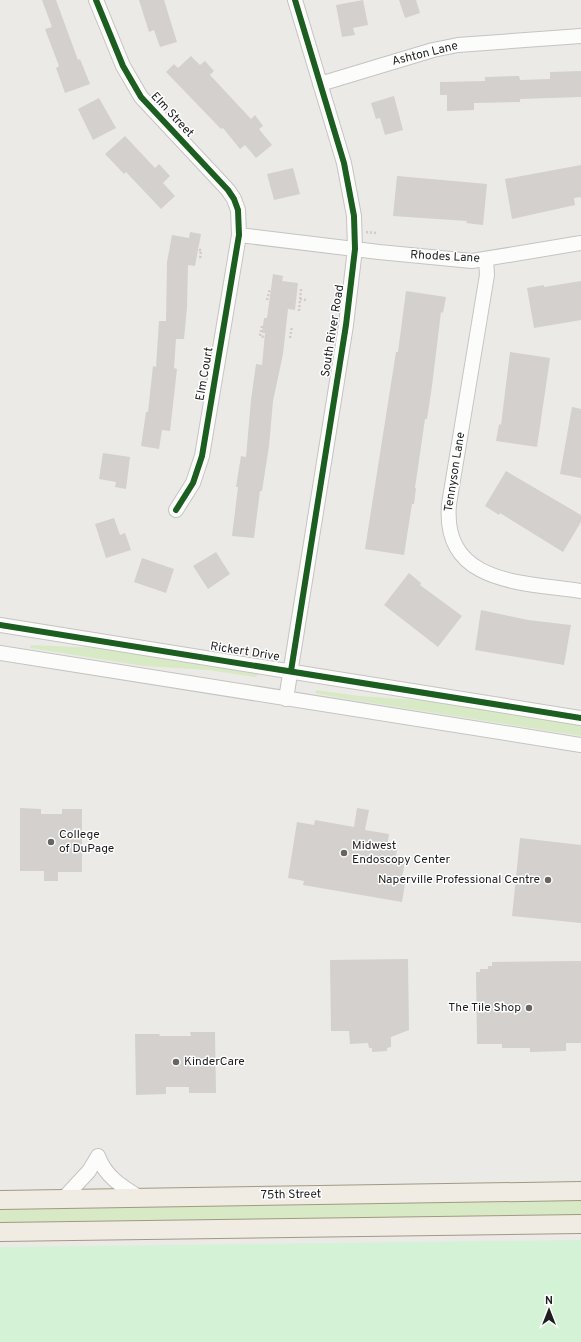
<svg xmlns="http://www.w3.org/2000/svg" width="581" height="1342" font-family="Overpass,sans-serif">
<rect width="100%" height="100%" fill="#eceae7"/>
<path fill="#d8e9c5" d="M 31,645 L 102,648 L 258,674 L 257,676 L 255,677 L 208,670 L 144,666 L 30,648 Z
M 316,690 L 359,696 L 434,701 L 581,725 L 581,736 L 340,698 L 315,693 Z
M 581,1198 L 581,1216 L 0,1225 L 0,1207 Z"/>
<path fill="#d4f2d5" d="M 581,1240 L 581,1342 L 0,1342 L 0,1247 Z"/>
<path fill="#d3d0cd" d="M 42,0 L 56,0 L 78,60 L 80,59 L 90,84 L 65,93 L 56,68 L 59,66 L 45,29 L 52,27 Z
M 139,0 L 164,0 L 177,42 L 160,47 L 154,30 L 149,32 Z
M 363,0 L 368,25 L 353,28 L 355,35 L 342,37 L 336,5 Z
M 399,0 L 416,0 L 420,13 L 405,18 Z
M 191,56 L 200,65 L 205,61 L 214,71 L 210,75 L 251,119 L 255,115 L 263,126 L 259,129 L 272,145 L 256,158 L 245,145 L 240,149 L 223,128 L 221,129 L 166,72 L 174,64 L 178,68 Z
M 581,71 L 581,97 L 520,99 L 520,102 L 474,103 L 474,110 L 447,111 L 447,95 L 440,95 L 440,82 L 485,81 L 485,77 L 519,76 L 520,80 L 550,79 L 550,72 Z
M 394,96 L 403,130 L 385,135 L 380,118 L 376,119 L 371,103 Z
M 99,98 L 116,128 L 93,140 L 78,109 Z
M 125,136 L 155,168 L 159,164 L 170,176 L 163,183 L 175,196 L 161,209 L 126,172 L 124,174 L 105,154 Z
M 581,165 L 581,197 L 574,198 L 575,205 L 512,219 L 505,179 Z
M 293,168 L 300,194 L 274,200 L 267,174 Z
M 397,176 L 487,184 L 483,225 L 466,223 L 467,221 L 393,216 Z
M 190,232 L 201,234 L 195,266 L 188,265 L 187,307 L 184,339 L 176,339 L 174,368 L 177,369 L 170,431 L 162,430 L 159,449 L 141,446 L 146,412 L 148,412 L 153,366 L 156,367 L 159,321 L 166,321 L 167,262 L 172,235 L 189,238 Z
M 273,274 L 283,276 L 282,281 L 298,283 L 295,310 L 288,309 L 283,354 L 273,401 L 269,446 L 262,491 L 260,491 L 254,538 L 232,536 L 238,487 L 236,487 L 241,456 L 246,457 L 251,400 L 256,364 L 262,365 L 265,333 L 262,333 L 264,318 L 267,318 Z
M 581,281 L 581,320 L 534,328 L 527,288 L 544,285 L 544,287 Z
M 406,291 L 446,297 L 443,313 L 441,312 L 432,386 L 427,419 L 425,419 L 415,488 L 416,488 L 414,504 L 412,504 L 404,555 L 365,549 L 396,352 L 398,352 Z
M 510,352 L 550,358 L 537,447 L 496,441 L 499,424 L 501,425 Z
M 572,407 L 581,409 L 581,478 L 560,474 Z
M 103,453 L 130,457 L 126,489 L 115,487 L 116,482 L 99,479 Z
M 506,471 L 581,515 L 581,522 L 563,552 L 500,513 L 499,515 L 485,506 Z
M 114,518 L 120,535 L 125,533 L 131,550 L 106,558 L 95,524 Z
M 216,552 L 230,574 L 208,589 L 193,566 Z
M 142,558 L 174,569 L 166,593 L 134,582 Z
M 409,573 L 421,583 L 420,585 L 462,616 L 438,647 L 384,605 Z
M 481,610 L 528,620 L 571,625 L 564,665 L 475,650 Z
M 20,808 L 41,809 L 41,814 L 62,814 L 62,809 L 82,809 L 82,872 L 58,872 L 58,881 L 44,881 L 44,871 L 20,871 Z
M 357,808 L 369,810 L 365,830 L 389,834 L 387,847 L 397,849 L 396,856 L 406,858 L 402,877 L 406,878 L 402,902 L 303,885 L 304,881 L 288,878 L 297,822 L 314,825 L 315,820 L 354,827 Z
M 520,838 L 581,845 L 581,923 L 512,916 Z
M 408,959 L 409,1030 L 391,1037 L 391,1047 L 387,1048 L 387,1051 L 372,1052 L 372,1048 L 369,1048 L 368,1043 L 350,1044 L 349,1031 L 331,1031 L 330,960 Z
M 581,961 L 581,1043 L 566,1043 L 566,1051 L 530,1052 L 530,1048 L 502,1048 L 502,1044 L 477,1044 L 476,972 L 480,972 L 480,969 L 488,969 L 488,966 L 492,966 L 492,962 Z
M 190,1032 L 215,1032 L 216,1093 L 189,1093 L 189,1087 L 166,1087 L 166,1094 L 136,1095 L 135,1034 L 160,1034 L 159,1036 L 191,1036 Z"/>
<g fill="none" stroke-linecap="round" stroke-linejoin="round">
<g stroke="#c5c4c3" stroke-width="16">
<path id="minor" d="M 96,0 L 123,66 L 141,97 L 228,190 L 234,199 L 238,210 L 239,235 L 202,456 L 193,483 L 176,510
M 320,84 L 433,50 L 458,45 L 581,36
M 239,235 L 379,252 L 472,261 L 581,243
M 486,259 L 487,275 L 449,504 C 442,585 523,582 581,591
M 0,625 L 581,718
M 0,653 L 581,745
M 286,699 L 346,325 L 355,249 L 354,216 L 344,163 L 295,0
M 98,1156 C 105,1176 121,1186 139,1197
M 63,1199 L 89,1171 L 98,1156"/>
</g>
<g stroke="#a29983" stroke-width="20">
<path id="major" d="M 0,1200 L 581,1191
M 0,1232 L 581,1224"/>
</g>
<path stroke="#d6c9c7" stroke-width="2.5" stroke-dasharray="2 2" stroke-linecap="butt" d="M 366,232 L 376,233
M 199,250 L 201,250 L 200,260
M 300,299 L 306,300
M 267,300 L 270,289
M 299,311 L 301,289
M 262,326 L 260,336 L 267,338
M 290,338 L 292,326"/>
<use href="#minor" stroke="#fcfcfb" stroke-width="14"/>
<use href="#major" stroke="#f0ece4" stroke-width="18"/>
<g stroke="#fff" stroke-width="8">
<path id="cycleway" d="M 96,0 L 123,66 L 141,97 L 228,190 L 234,199 L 238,210 L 239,235 L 202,456 L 193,483 L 176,510
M 0,625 L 581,718
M 291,671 L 346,325 L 355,249 L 354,216 L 344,163 L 295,0"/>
</g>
<use href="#cycleway" stroke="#1b5e20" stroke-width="6"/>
</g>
<g fill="#666564" stroke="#fff" stroke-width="1.5">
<circle cx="51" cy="842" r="4"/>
<circle cx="344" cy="853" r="4"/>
<circle cx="548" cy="880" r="4"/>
<circle cx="529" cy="1008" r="4"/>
<circle cx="176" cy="1062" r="4"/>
</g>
<g text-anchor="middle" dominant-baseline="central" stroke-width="3" stroke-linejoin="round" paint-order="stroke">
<g font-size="12" fill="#1e1e1e" stroke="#fff">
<text transform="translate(425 54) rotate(-14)">Ashton Lane</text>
<text transform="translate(172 115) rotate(47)">Elm Street</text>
<text transform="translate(445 257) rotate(3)">Rhodes Lane</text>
<text transform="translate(333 331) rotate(-81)">South River Road</text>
<text transform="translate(205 374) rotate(-80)">Elm Court</text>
<text transform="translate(455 472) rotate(-81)">Tennyson Lane</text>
<text transform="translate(245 652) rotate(9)">Rickert Drive</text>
<text transform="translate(291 1195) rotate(-1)">75th Street</text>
</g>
<g font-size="12" fill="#1e1e1e" stroke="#fff" text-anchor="start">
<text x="59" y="835">College<tspan x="59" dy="14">of DuPage</tspan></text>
<text x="352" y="846">Midwest<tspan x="352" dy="14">Endoscopy Center</tspan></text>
<text x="540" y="880" text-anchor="end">Naperville Professional Centre</text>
<text x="521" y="1008" text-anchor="end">The Tile Shop</text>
<text x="184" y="1062">KinderCare</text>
</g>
</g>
<g transform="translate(549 1310)" stroke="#ffffff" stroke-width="3" paint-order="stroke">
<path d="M0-3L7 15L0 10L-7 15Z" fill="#1e1e1e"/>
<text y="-6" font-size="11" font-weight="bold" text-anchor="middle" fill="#1e1e1e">N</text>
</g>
</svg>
